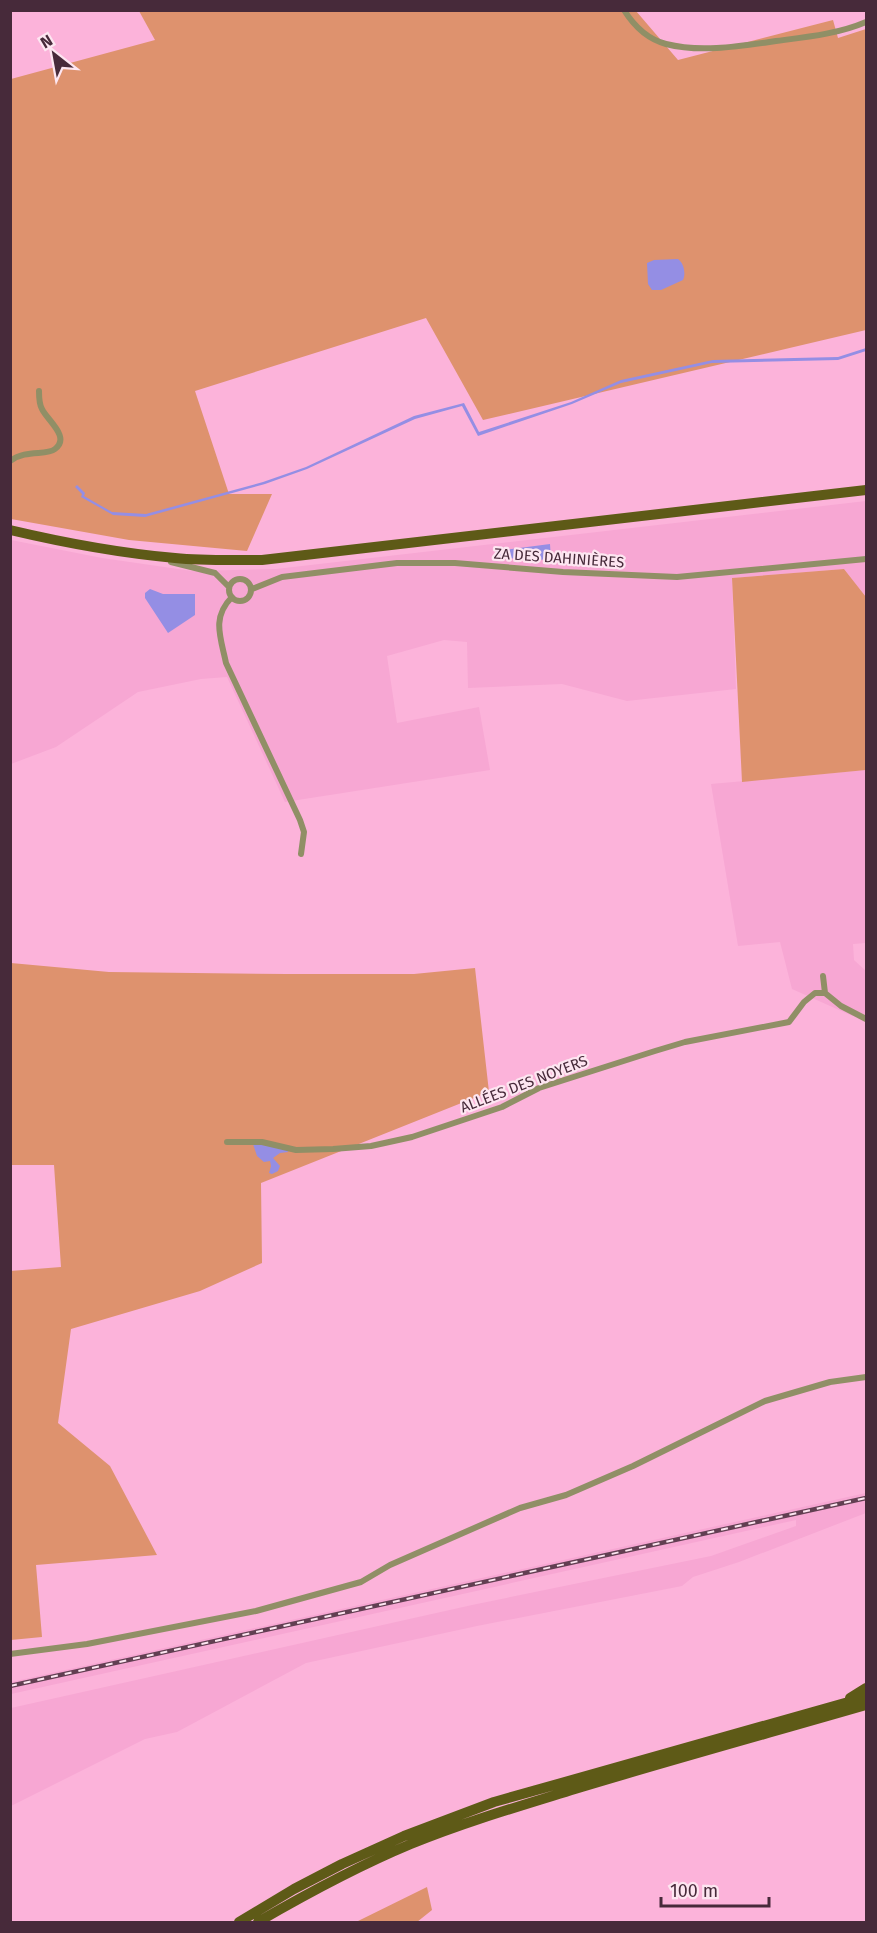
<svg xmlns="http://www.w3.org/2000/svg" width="877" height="1933" font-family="'Fira Sans',sans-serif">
<rect width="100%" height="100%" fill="#fcb3da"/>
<path fill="#f7a7d3" d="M 866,501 L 866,597 L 844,569 L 732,578 L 736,689 L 627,701 L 562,684 L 468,688 L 467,642 L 444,640 L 387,656 L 397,723 L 479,707 L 490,770 L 285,802 L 227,677 L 201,679 L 138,692 L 56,747 L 11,764 L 11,540 L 102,558 L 192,571 L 276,569 Z
M 866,770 L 866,943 L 853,944 L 854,960 L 866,971 L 866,1022 L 792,989 L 780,942 L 738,946 L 711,784 Z
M 866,1493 L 866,1513 L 739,1562 L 693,1577 L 682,1586 L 477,1626 L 306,1663 L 177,1732 L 145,1739 L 11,1806 L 11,1708 L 472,1605 L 711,1556 L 796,1526 L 796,1520 L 11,1694 L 11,1682 Z"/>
<path fill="#de926e" d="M 139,11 L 636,11 L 678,60 L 833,20 L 838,38 L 866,29 L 866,330 L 483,420 L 426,318 L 195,391 L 229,494 L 272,494 L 247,551 L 129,540 L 11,519 L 11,79 L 155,40 Z
M 844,569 L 866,597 L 866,770 L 742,782 L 732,578 Z
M 11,963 L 109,972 L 287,974 L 414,974 L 475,968 L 489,1092 L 261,1183 L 262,1263 L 200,1291 L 71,1329 L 58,1423 L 110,1466 L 157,1555 L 36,1565 L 42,1637 L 11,1640 L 10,1271 L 61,1267 L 54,1165 L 11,1165 Z
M 427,1887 L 432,1910 L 417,1922 L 356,1922 Z"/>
<path fill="#948ee4" d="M 678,259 C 684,263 686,274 683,280 L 661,290 L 652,290 L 648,284 L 647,263 L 654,260 Z
M 866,348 L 866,351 L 838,360 L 712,363 L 621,383 L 572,404 L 478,436 L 462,406 L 415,419 L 307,469 L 265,484 L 145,517 L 113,515 L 81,497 L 82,494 L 75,487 L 77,485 L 85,493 L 84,496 L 112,512 L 146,514 L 263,482 L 306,467 L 414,416 L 464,403 L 479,432 L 571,402 L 621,380 L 713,360 L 838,357 Z
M 550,544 L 551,560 L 500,558 L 496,551 Z
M 150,589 L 163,594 L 195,594 L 195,615 L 168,633 L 145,598 L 145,593 Z
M 253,1144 L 287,1148 L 288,1152 L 280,1153 L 273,1158 L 280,1166 L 278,1171 L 272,1174 L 269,1173 L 271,1166 L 270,1161 L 264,1162 L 257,1156 Z"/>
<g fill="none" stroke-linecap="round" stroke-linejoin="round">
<path stroke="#908f66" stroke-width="6" d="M 624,10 C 634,26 647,39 666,44 C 701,53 741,46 776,41 C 807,37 838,34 866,22
M 10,461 C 26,449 46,456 55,449 C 71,437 47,420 42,409 C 39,404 39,397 39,391
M 171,562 L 215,573 L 229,587
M229 590a11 11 0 1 1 22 0a11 11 0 1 1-22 0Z
M 252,589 L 282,577 L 397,563 L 455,563 L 563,572 L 677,577 L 866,559
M 232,597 C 211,618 221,638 226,663 L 300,820 L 304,832 L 301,854
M 823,976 L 825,993
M 227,1142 L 262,1142 L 296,1150 L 333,1149 L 371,1146 L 412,1137 L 502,1107 L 539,1088 L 655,1051 L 685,1042 L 789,1022 L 804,1002 L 815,993 L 825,993 L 841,1006 L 866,1019
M 10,1654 L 87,1644 L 256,1611 L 361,1582 L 390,1565 L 520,1508 L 566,1495 L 633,1466 L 765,1401 L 830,1382 L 866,1377"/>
<path stroke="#5e5a17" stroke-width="10" d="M 10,530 C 65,543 119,553 175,558 C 204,561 233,560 262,560 L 866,490
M 850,1698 L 866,1688
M 239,1922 L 294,1889 L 342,1864 L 404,1836 L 494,1802 L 866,1697
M 258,1922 C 308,1893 358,1866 411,1844 C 465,1822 520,1806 575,1789 C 671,1760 769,1733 866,1705"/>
<g stroke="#623f52" stroke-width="4.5">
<path id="rail" d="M 10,1686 L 866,1498"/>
</g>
<use href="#rail" stroke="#fde6f1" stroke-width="2" stroke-dasharray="7" stroke-linecap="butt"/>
</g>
<g text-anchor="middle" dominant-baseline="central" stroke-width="4.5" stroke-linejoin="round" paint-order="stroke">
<g font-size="15" fill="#472a3a" stroke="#fde6f1">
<text transform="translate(559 558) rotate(4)">ZA DES DAHINIÈRES</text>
<text transform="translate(524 1084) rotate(-21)">ALLÉES DES NOYERS</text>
</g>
</g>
<rect width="877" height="1933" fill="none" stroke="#472a3a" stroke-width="24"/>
<g transform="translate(54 54) rotate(329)" stroke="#fde6f1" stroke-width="4.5" paint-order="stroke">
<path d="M0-4.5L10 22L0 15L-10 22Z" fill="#472a3a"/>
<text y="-9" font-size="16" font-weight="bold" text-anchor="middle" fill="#472a3a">N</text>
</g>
<path d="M661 1897v9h108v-9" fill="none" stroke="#472a3a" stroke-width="3"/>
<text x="670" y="1897" font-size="18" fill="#472a3a" stroke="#fde6f1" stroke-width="4.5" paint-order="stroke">100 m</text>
</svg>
